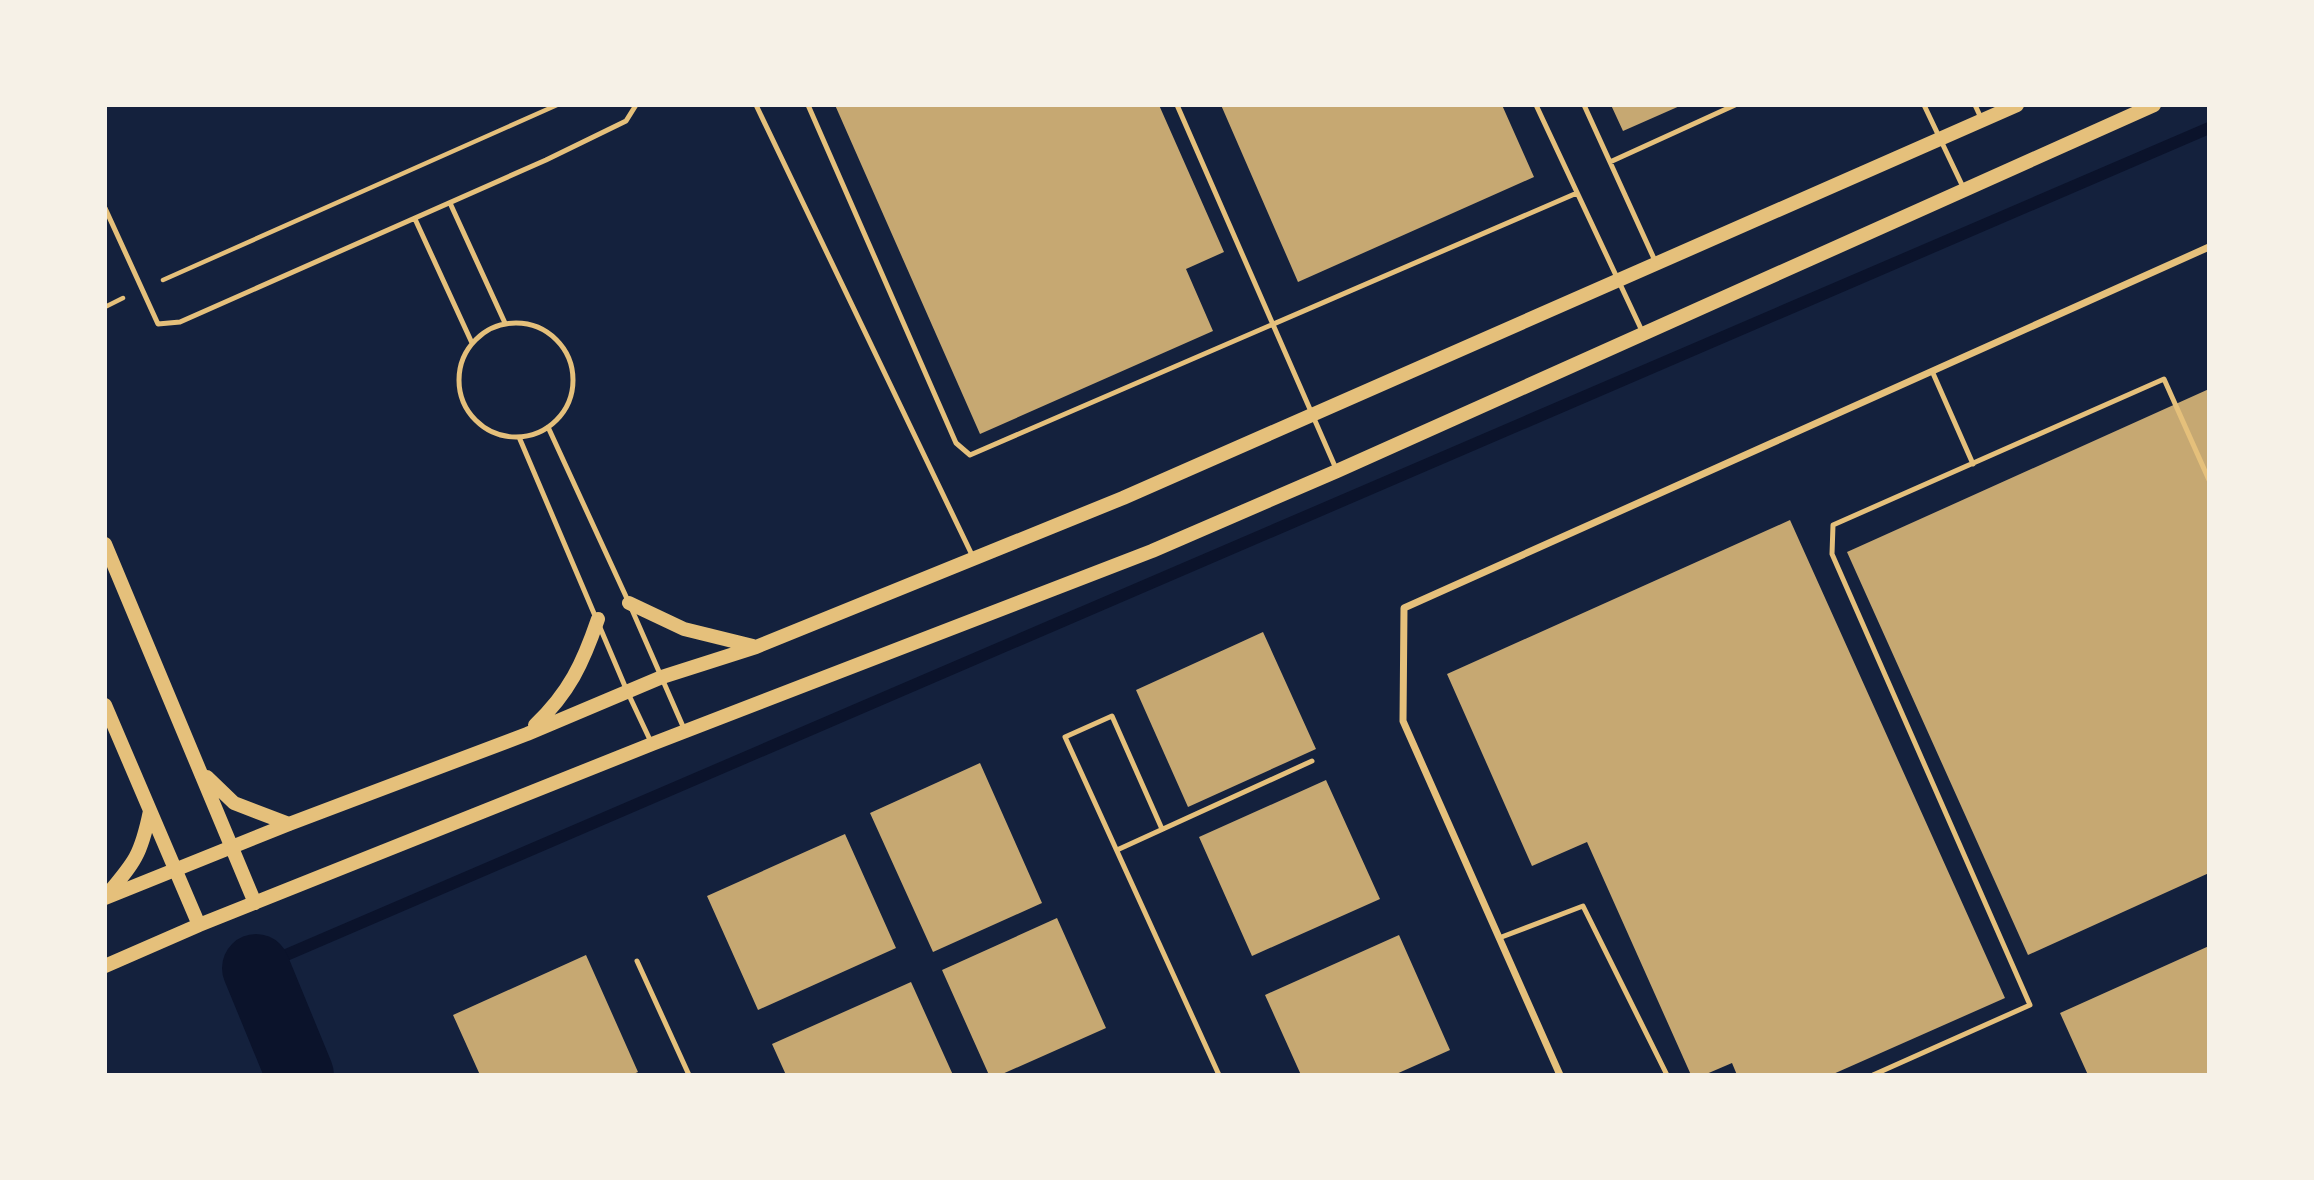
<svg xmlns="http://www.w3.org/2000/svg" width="2314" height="1180" font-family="'Source Sans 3',sans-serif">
<rect width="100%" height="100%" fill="#14213d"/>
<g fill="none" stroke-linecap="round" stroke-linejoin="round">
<path stroke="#0b132b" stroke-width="12" d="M 256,968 L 2209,128"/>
<path stroke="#0b132b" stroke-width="68" d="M 256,968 L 300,1075"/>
</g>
<path fill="#c6a872" d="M 835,105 L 1159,105 L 1224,252 L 1186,269 L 1213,331 L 980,434 Z
M 1221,105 L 1502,105 L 1534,177 L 1298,282 Z
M 1611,105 L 1682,105 L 1623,131 Z
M 2209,389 L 2209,873 L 2028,955 L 1847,552 Z
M 1790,520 L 2005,998 L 1831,1075 L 1737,1075 L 1732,1063 L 1704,1075 L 1691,1075 L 1587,842 L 1532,866 L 1447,674 Z
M 1263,632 L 1316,749 L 1188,807 L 1136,690 Z
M 980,763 L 1042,903 L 933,952 L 870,813 Z
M 1326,780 L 1380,899 L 1252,956 L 1199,837 Z
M 845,834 L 896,948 L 758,1010 L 707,896 Z
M 1057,918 L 1106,1028 L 1000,1075 L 989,1075 L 942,970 Z
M 1399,935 L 1450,1050 L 1394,1075 L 1301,1075 L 1265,995 Z
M 2209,946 L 2209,1075 L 2088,1075 L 2060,1013 Z
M 586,955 L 638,1072 L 631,1075 L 480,1075 L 453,1015 Z
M 911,982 L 953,1075 L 786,1075 L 772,1044 Z"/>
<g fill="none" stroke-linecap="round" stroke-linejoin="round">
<path stroke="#e5c07b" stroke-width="4.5" d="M 163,280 L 557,105
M 105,307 L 123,298"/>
<path stroke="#e5c07b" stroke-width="5" d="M 756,105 L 973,557
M 808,105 L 956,443 L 970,455 L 1577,193
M 1177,105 L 1337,471
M 1536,105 L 1643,333
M 1584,105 L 1656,263
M 1924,105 L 1963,187
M 1975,105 L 1981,118
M 1610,162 L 1735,105
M 450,203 L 505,323
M 105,208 L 158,324 L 180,322 L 546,160 L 626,121 L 636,105
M 415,219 L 472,343
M459 380a57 57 0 1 1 114 0a57 57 0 1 1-114 0Z
M 1932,371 L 1973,464
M 548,427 L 629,603 L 685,731
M 519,437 L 627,691 L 651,742
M 1162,829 L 1112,716 L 1065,737 L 1219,1075
M 1117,850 L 1312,761
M 1499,938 L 1583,906 L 1667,1075
M 637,961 L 689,1075
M 1873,1075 L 2030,1005 L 1832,554 L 1833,525 L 2164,379 L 2209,480"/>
<path stroke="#e5c07b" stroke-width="7" d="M 1560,1075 L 1403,721 L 1404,608 L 2209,247"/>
<path stroke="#e5c07b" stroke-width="14" d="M 105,544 L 255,903
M 629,603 L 684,629 L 753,646
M 105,705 L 199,925
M 535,725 C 569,693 583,663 598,619
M 207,777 L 234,803 L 289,824
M 106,896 C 135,862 141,855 150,811
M 105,898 L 289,824 L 527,734 L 662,677 L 756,647 L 1123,498 L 2017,105
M 105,966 L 199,925 L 652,744 L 1152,551 L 1337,471 L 2154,105"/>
</g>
<rect width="2314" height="1180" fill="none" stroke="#f6f1e7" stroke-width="214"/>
</svg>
